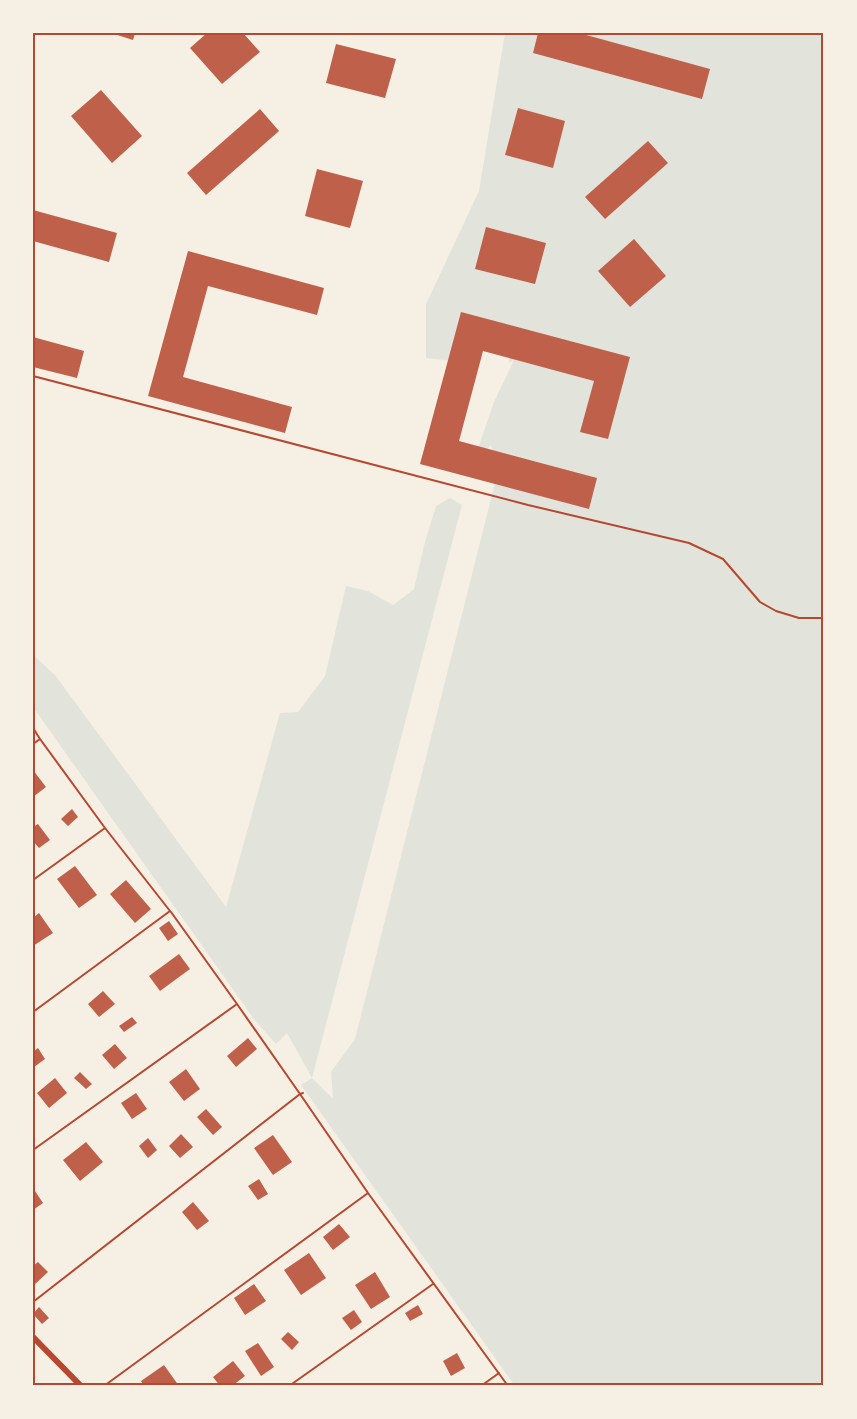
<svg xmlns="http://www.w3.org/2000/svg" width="857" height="1419" font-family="'IBM Plex Sans',sans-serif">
<rect width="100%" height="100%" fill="#f6efe4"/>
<path fill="#e2e4dc" d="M 505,33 L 824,33 L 824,1386 L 515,1386 L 301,1085 L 312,1078 L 287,1033 L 276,1044 L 254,1019 L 33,707 L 33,655 L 55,675 L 226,907 L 280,713 L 298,712 L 325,676 L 346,586 L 368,591 L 393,605 L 414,589 L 425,542 L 436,506 L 450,498 L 462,505 L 312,1078 L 333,1099 L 331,1072 L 355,1039 L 497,475 L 491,445 L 472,466 L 494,402 L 514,360 L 509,363 L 508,346 L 488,323 L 461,362 L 426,358 L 426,304 L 479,191 Z"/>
<path fill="#bf614a" d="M 111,33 L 135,33 L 133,40 Z
M 207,33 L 243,33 L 260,52 L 222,84 L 190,48 Z
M 538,33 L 579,33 L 710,69 L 702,99 L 533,53 Z
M 336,44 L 396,59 L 385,98 L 326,83 Z
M 101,90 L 142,136 L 112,163 L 71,116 Z
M 518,108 L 565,121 L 553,168 L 505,155 Z
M 260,109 L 279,131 L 206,195 L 187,173 Z
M 648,141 L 668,163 L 605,219 L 585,197 Z
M 317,169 L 363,181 L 350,228 L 305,216 Z
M 33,210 L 117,233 L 109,262 L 33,241 Z
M 486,227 L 546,243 L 535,284 L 475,269 Z
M 634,239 L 666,276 L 630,307 L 598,271 Z
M 188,251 L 324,288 L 317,315 L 208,286 L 183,377 L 292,407 L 285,433 L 148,396 Z
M 461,312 L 630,357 L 608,439 L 580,432 L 594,381 L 483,351 L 459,441 L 597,478 L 589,509 L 420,464 Z
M 33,337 L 84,351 L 77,378 L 33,367 Z
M 33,770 L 46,787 L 33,797 Z
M 72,809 L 78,817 L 68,826 L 61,819 Z
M 38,824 L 50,840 L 39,848 L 33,841 L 33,827 Z
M 75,866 L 97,895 L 79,908 L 57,879 Z
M 126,880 L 151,909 L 135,923 L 110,894 Z
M 39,913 L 53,933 L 33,946 L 33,918 Z
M 169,921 L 178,934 L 168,941 L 159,928 Z
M 179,954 L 190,969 L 160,991 L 149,976 Z
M 103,991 L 115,1004 L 99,1017 L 88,1004 Z
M 132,1017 L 137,1023 L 124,1032 L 119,1026 Z
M 248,1038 L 257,1049 L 236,1067 L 227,1056 Z
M 115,1044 L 127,1058 L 114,1069 L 102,1055 Z
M 38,1048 L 45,1059 L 34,1067 L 33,1052 Z
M 186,1069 L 200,1089 L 184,1101 L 169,1082 Z
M 80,1072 L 92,1084 L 86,1089 L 74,1078 Z
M 55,1078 L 67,1093 L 49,1108 L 37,1093 Z
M 136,1093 L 147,1109 L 132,1119 L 121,1103 Z
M 206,1109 L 222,1127 L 213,1135 L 197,1117 Z
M 181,1134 L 193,1147 L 180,1158 L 169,1146 Z
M 273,1135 L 292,1162 L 273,1175 L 254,1148 Z
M 148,1138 L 157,1150 L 148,1158 L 139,1146 Z
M 86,1142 L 103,1162 L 80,1181 L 63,1160 Z
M 259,1179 L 268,1194 L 258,1200 L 248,1186 Z
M 33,1188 L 43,1203 L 33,1210 Z
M 193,1202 L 209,1221 L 197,1230 L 182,1212 Z
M 339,1224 L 350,1237 L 333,1250 L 323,1237 Z
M 309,1253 L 326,1278 L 301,1295 L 284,1270 Z
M 38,1262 L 48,1272 L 33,1286 L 33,1266 Z
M 375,1272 L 390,1297 L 371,1309 L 355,1285 Z
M 254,1284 L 266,1301 L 245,1315 L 234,1298 Z
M 418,1305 L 423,1314 L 410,1321 L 405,1313 Z
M 39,1307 L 49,1318 L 42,1324 L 33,1314 Z
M 354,1310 L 362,1322 L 351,1330 L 342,1318 Z
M 288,1332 L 299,1342 L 292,1350 L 281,1339 Z
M 258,1343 L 274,1367 L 261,1376 L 245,1351 Z
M 457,1353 L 465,1368 L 451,1376 L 443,1361 Z
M 233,1361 L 245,1376 L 232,1386 L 220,1386 L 213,1377 Z
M 164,1365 L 179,1386 L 144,1386 L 141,1381 Z"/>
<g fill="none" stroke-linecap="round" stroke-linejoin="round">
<path stroke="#b5482f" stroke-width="2" d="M 33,376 L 528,505 L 689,543 L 723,559 L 760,602 L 776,611 L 799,618 L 824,618
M 33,728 L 40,739 L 33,744
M 40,739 L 105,828
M 33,880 L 105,828 L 170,911 L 33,1012
M 171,912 L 237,1004
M 33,1150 L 237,1004 L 300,1094 L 303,1093
M 33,1302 L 300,1094 L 368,1193 L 508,1386
M 104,1386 L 368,1193
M 289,1386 L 433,1284
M 481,1386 L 499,1373"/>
<path stroke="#b5482f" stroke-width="6" d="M 33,1337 L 81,1386"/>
</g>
<rect width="857" height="1419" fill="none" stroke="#f6efe4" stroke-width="69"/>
<rect x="34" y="34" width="788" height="1350" fill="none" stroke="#b5482f" stroke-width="2"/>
</svg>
